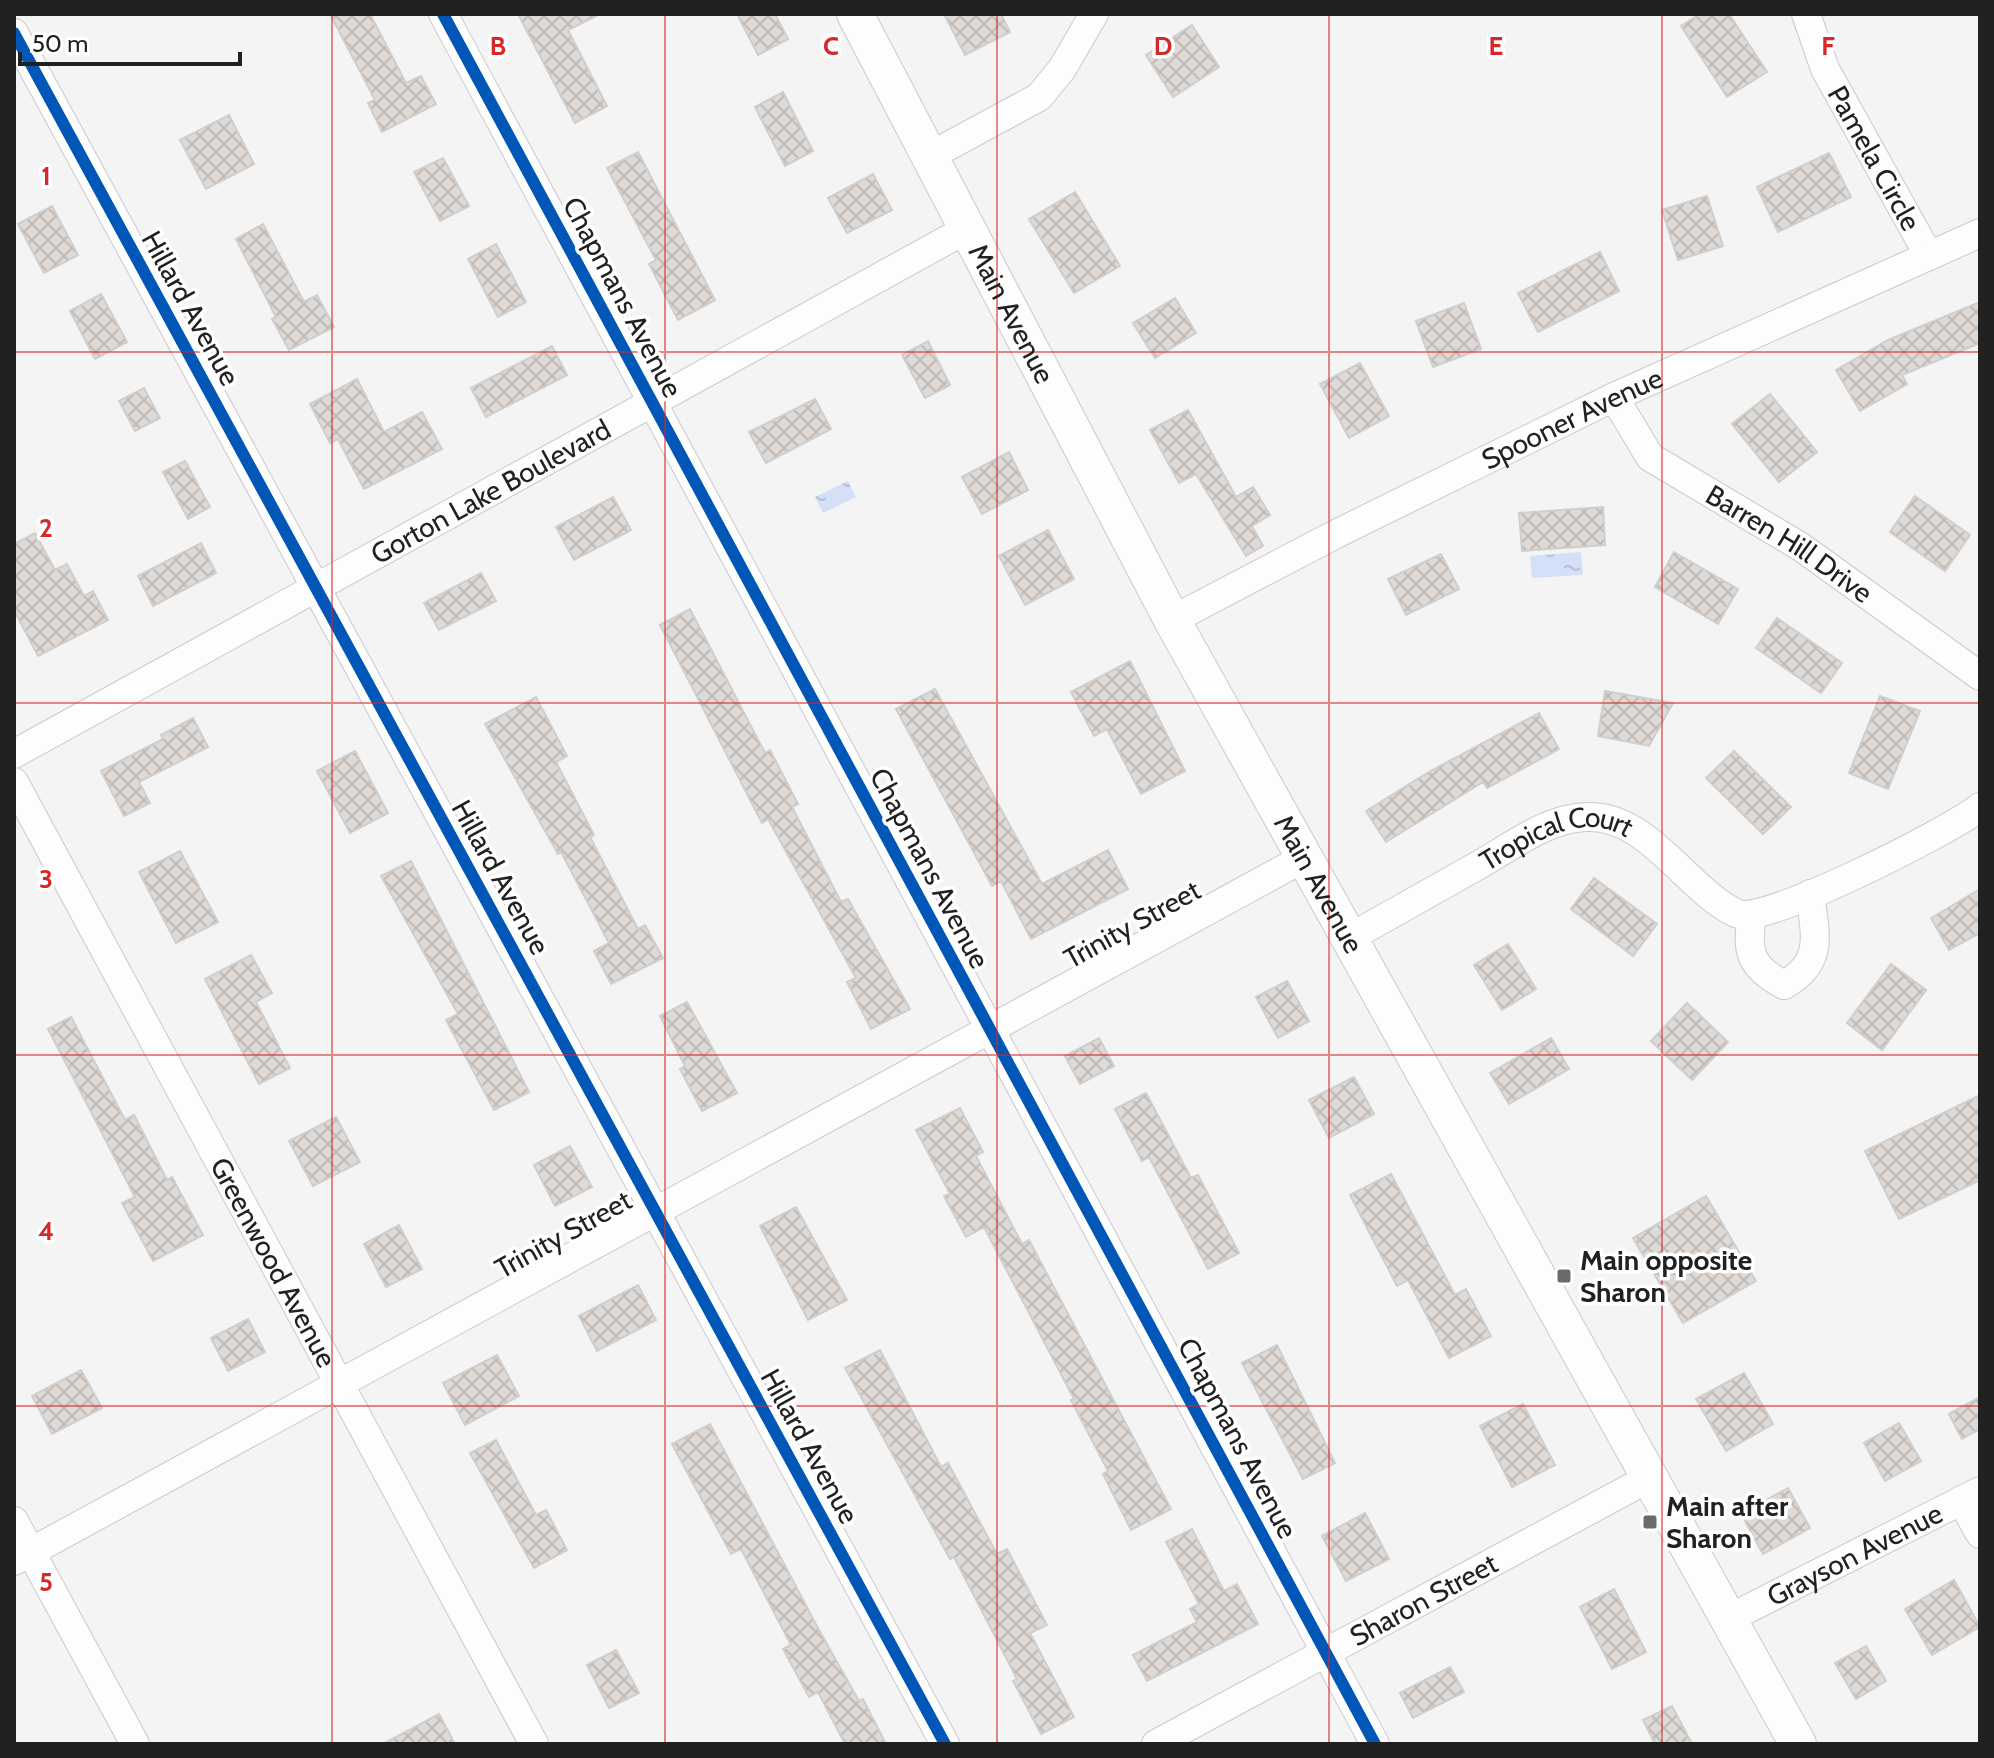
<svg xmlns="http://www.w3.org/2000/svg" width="1994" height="1758" font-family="Cabin,sans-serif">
<defs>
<pattern id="water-ripples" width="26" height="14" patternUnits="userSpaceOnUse" patternTransform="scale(2)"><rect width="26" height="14" fill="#d3e0f7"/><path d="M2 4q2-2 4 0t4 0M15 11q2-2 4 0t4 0" fill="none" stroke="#b5c0d3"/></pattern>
<pattern id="building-cross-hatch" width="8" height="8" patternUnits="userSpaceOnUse" patternTransform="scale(2)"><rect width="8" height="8" fill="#e0dad6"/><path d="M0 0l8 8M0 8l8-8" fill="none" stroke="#c0bbb7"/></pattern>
</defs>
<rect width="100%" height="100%" fill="#f4f4f4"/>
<path fill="url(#water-ripples)" d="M 848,481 L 856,497 L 823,513 L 815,497 Z
M 1581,552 L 1583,575 L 1532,578 L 1530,556 Z"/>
<path fill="url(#building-cross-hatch)" stroke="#cecece" stroke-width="2" d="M 330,14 L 370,14 L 406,83 L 421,76 L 436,104 L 382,132 L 368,103 L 375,100 Z
M 518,14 L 600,14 L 568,30 L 607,106 L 575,123 Z
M 737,14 L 775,14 L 788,39 L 758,55 Z
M 944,14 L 1001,14 L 1010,32 L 965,55 Z
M 1700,14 L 1729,14 L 1767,72 L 1727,97 L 1681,26 Z
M 1192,25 L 1219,67 L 1173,97 L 1146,55 Z
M 783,92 L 813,151 L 785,166 L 755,107 Z
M 229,115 L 254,164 L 206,189 L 180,140 Z
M 638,152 L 715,300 L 678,320 L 649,264 L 656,260 L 607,168 Z
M 1829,153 L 1851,197 L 1778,232 L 1757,187 Z
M 443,158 L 469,206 L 440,221 L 414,172 Z
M 873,174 L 892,210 L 847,233 L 828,198 Z
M 1075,192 L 1120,266 L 1074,293 L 1029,219 Z
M 1707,196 L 1723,246 L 1678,260 L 1662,210 Z
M 52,206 L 78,255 L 44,273 L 18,224 Z
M 263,224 L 304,302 L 317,295 L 334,327 L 289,350 L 272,319 L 276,317 L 236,239 Z
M 496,244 L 526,302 L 498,317 L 468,259 Z
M 1600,252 L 1619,291 L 1538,332 L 1518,293 Z
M 101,294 L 127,342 L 95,359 L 70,311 Z
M 1175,298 L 1196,333 L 1155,358 L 1133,323 Z
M 1980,302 L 1980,343 L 1902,375 L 1907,384 L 1860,411 L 1836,370 L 1888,340 Z
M 1464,303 L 1481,349 L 1433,367 L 1416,321 Z
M 928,341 L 950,385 L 925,398 L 902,355 Z
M 552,346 L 567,375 L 486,417 L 471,388 Z
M 1360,363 L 1389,416 L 1349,438 L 1320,384 Z
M 357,379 L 384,432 L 422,412 L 442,449 L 364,489 L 338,439 L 330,443 L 310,404 Z
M 144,388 L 160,418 L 135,431 L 119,401 Z
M 1770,394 L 1817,452 L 1779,482 L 1732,424 Z
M 815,399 L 831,429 L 766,463 L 749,432 Z
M 1188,410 L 1236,497 L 1253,487 L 1270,515 L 1252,526 L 1263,546 L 1246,556 L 1196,474 L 1179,483 L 1150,430 Z
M 1009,452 L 1028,490 L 982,514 L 962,477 Z
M 185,461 L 210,507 L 188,519 L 163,472 Z
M 1915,496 L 1970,535 L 1945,571 L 1890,532 Z
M 613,497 L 631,530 L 574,560 L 556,527 Z
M 1603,507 L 1605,545 L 1522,551 L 1519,513 Z
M 1048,530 L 1074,579 L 1025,605 L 999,556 Z
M 35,533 L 55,570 L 67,564 L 84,596 L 93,591 L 108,620 L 38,656 L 14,610 L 14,544 Z
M 201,543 L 216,573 L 153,606 L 138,576 Z
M 1674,552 L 1738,589 L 1718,624 L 1655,587 Z
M 1441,554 L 1459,589 L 1406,615 L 1388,579 Z
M 481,573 L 496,601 L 439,630 L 424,603 Z
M 690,609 L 765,753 L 770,750 L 798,804 L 792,807 L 841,902 L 848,899 L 910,1009 L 871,1029 L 847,982 L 856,978 L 768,819 L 762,823 L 660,625 Z
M 1777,618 L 1842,663 L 1821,693 L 1756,648 Z
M 1130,661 L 1185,771 L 1141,794 L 1107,729 L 1094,736 L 1071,692 Z
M 935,689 L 1042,884 L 1108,850 L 1128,889 L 1031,939 L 1001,881 L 992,886 L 896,709 Z
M 1605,691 L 1673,703 L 1649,746 L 1598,736 Z
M 1880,696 L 1920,711 L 1888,789 L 1849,773 Z
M 536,697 L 567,756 L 556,762 L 594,835 L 590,837 L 638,929 L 645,925 L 663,958 L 611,984 L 594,951 L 609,943 L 561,852 L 558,854 L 485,724 Z
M 1539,713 L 1559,749 L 1487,788 L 1483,782 L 1386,842 L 1366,811 L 1427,773 Z
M 193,718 L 208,747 L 139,782 L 150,803 L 124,816 L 101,771 L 163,739 L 161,735 Z
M 355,751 L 388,813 L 350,833 L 317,771 Z
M 1734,751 L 1791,807 L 1763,834 L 1706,778 Z
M 180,851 L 218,922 L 176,943 L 139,872 Z
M 411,861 L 529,1092 L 494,1110 L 446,1020 L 458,1014 L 381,876 Z
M 1594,878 L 1657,924 L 1633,956 L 1571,909 Z
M 1980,889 L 1980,933 L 1949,950 L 1931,918 Z
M 1508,944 L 1536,989 L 1502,1010 L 1474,965 Z
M 251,955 L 272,993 L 256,1002 L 290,1068 L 259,1084 L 205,979 Z
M 1891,964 L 1926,990 L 1882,1050 L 1847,1023 Z
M 1287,981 L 1309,1021 L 1278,1038 L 1256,997 Z
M 687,1002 L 737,1093 L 702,1111 L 680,1069 L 685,1066 L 660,1016 Z
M 1687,1003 L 1728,1042 L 1692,1080 L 1651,1041 Z
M 71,1017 L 125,1120 L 134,1115 L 167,1180 L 172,1177 L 203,1235 L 153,1261 L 122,1203 L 135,1197 L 48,1029 Z
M 1099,1038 L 1114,1066 L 1080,1084 L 1065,1056 Z
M 1551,1038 L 1569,1069 L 1509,1104 L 1490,1073 Z
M 1354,1077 L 1374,1114 L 1329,1138 L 1309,1100 Z
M 1146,1093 L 1191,1178 L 1198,1175 L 1239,1253 L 1208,1269 L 1149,1157 L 1142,1161 L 1115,1109 Z
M 1980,1095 L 1980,1180 L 1899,1219 L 1865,1151 Z
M 960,1108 L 983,1152 L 976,1156 L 1022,1244 L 1029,1240 L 1171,1509 L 1131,1530 L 1103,1474 L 1108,1471 L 1071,1400 L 1074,1399 L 984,1227 L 966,1237 L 944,1196 L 950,1194 L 916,1130 Z
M 336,1117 L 360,1162 L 313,1186 L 289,1141 Z
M 570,1146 L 592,1187 L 555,1206 L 534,1165 Z
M 1391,1174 L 1455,1295 L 1466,1289 L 1491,1336 L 1449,1358 L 1408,1280 L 1397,1286 L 1350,1195 Z
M 1706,1196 L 1756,1281 L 1683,1323 L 1633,1238 Z
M 796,1207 L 847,1300 L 808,1320 L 760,1226 Z
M 399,1225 L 422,1269 L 386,1287 L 364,1244 Z
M 638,1285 L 656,1320 L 597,1351 L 579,1316 Z
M 248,1319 L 265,1352 L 228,1371 L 211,1338 Z
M 1277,1345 L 1335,1463 L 1303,1479 L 1242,1363 Z
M 880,1350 L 941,1467 L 948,1463 L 997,1554 L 1007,1549 L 1047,1625 L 1030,1633 L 1074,1717 L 1041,1734 L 1013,1681 L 1017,1679 L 954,1557 L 950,1559 L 845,1368 Z
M 497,1355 L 519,1396 L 465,1425 L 443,1383 Z
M 81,1370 L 102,1408 L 52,1434 L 32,1396 Z
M 1744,1373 L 1773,1424 L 1726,1451 L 1696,1399 Z
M 1980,1397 L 1980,1429 L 1962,1439 L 1949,1414 Z
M 1523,1404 L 1555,1465 L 1512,1487 L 1480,1426 Z
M 1899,1423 L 1921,1461 L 1885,1481 L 1864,1443 Z
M 710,1424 L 819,1630 L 859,1701 L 863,1699 L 886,1744 L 845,1744 L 818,1692 L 809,1697 L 783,1649 L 791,1645 L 741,1549 L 731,1554 L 672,1444 Z
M 496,1440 L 536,1515 L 546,1510 L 567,1550 L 534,1568 L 470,1453 Z
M 1788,1488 L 1810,1528 L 1763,1554 L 1741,1514 Z
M 1365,1513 L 1389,1559 L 1346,1581 L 1322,1536 Z
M 1192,1529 L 1224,1591 L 1237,1584 L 1258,1624 L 1147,1681 L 1133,1655 L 1197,1622 L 1190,1609 L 1199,1604 L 1166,1542 Z
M 1954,1580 L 1980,1627 L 1932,1655 L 1905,1609 Z
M 1614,1589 L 1646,1652 L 1612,1669 L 1580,1607 Z
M 1866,1646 L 1886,1681 L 1856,1699 L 1835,1663 Z
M 616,1650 L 639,1693 L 609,1708 L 587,1665 Z
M 1450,1667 L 1464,1692 L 1413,1718 L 1400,1693 Z
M 1672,1706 L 1692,1744 L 1655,1744 L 1643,1720 Z
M 439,1714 L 455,1744 L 383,1744 Z"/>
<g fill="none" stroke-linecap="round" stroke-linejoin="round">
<g stroke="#cacacb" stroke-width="30">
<g id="minor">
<path d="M 443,14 L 1375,1744"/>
<path id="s1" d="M 1806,14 L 1825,69 L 1929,256"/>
<path d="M 14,33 L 945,1744"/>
<path d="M 930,156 L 1039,97 L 1062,69 L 1094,14"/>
<path id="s2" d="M 1614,397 L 1650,457 L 1801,547 L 1980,676"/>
<path id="s3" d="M 1172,620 L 1336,534 L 1614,397 L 1980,233"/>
<path id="s4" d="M 14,754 L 967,229"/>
<path id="s5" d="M 14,782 L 534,1744"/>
<path d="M 1752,915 C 1746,952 1750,967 1784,985 C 1825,962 1815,934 1810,894"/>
<path id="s6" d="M 1349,938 C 1392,914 1434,890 1477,866 C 1511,847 1547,818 1587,817 C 1648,814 1688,892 1738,914 C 1763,926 1954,829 1980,807"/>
<path d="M 1961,1500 L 1980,1534"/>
<path d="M 14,1521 L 135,1744"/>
<path d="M 14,1561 L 1304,858"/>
<path id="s7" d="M 1728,1619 L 1980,1491"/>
<path id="s8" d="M 1156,1744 L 1649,1478"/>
</g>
</g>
<g stroke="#cacacb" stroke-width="38">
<g id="major">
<path id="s9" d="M 855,14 L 1172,620 L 1798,1744"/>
</g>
</g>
<use href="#minor" stroke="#fdfdfd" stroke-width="28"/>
<use href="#major" stroke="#fdfdfd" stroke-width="36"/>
<g stroke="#fff" stroke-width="17">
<path id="cycleway" d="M 443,14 L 1375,1744
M 14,33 L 945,1744"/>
</g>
<use href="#cycleway" stroke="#0057b8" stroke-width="12"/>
</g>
<path fill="none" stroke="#d62828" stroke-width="2" stroke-opacity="0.55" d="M 332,14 L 332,1744M 665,14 L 665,1744M 997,14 L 997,1744M 1329,14 L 1329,1744M 1662,14 L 1662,1744M 14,352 L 1980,352M 14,703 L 1980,703M 14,1055 L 1980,1055M 14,1406 L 1980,1406"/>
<g fill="#6b6b6b" stroke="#fff" stroke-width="3">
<rect x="1556" y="1268" width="16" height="16" rx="4"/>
<rect x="1642" y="1514" width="16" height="16" rx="4"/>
</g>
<g text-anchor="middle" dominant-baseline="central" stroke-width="7" stroke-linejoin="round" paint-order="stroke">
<g font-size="28" fill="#212121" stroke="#fff">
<text stroke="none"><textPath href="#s1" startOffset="160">Pamela Circle</textPath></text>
<text transform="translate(623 297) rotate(62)">Chapmans Avenue</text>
<text transform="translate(191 308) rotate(61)">Hillard Avenue</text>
<text stroke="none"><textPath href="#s9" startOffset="338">Main Avenue</textPath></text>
<text stroke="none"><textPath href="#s3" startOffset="448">Spooner Avenue</textPath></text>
<text stroke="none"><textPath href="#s4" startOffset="544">Gorton Lake Boulevard</textPath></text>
<text stroke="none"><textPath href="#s2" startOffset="234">Barren Hill Drive</textPath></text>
<text stroke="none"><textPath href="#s6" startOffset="234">Tropical Court</textPath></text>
<text transform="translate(930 868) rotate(62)">Chapmans Avenue</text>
<text transform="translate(501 877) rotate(61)">Hillard Avenue</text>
<text stroke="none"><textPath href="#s9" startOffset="986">Main Avenue</textPath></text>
<text transform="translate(1132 924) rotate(-29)">Trinity Street</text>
<text transform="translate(563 1234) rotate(-29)">Trinity Street</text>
<text stroke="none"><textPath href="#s5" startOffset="546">Greenwood Avenue</textPath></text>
<text transform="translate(1238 1438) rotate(62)">Chapmans Avenue</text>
<text transform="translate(810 1446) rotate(61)">Hillard Avenue</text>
<text stroke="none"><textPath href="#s7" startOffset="142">Grayson Avenue</textPath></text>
<text stroke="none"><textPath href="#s8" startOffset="304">Sharon Street</textPath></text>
</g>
<g font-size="28" font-weight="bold" fill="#212121" stroke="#fff" text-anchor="start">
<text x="1580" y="1260">Main opposite<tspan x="1580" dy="32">Sharon</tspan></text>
<text x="1666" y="1506">Main after<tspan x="1666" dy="32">Sharon</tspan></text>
</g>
</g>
<g font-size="26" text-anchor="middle" font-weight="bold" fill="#d62828" stroke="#fff" stroke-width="7" stroke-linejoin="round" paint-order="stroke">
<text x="498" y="55">B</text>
<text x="831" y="55">C</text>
<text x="1163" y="55">D</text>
<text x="1496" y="55">E</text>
<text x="1828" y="55">F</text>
<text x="46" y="185">1</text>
<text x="46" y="537">2</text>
<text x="46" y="888">3</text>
<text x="46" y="1240">4</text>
<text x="46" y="1591">5</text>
</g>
<rect width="1994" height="1758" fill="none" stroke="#212121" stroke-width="32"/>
<path d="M20 52v12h220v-12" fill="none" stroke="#212121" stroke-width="4"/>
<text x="32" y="52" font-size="24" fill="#212121" stroke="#ffffff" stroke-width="6" paint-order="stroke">50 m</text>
</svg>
